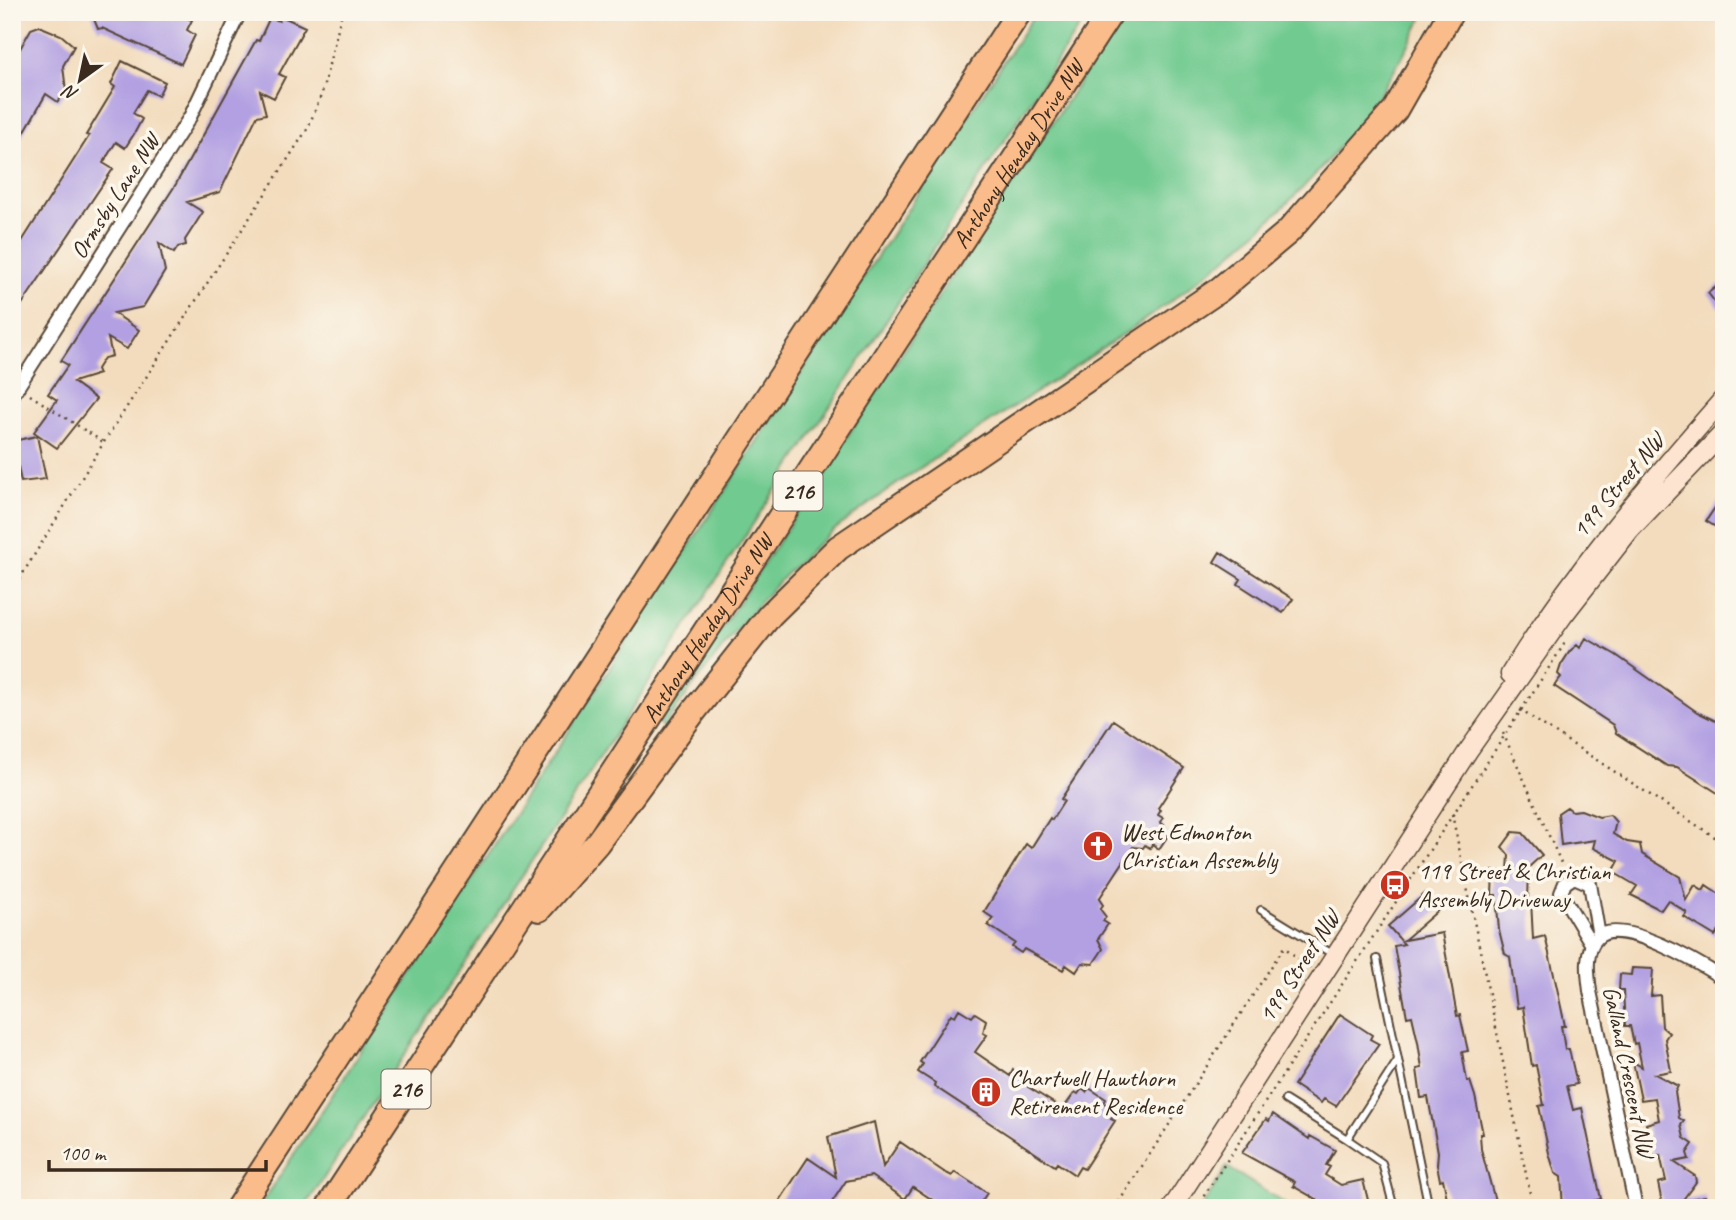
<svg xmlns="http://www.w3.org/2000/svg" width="1736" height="1220" font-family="Caveat,sans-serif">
<rect width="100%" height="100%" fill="#fbf7ec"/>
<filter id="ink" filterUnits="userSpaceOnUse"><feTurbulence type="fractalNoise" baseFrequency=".0143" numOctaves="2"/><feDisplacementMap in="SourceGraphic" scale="14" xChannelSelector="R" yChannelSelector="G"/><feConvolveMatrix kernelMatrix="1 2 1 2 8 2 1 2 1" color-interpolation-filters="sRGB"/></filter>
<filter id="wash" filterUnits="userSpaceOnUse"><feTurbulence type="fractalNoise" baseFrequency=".00686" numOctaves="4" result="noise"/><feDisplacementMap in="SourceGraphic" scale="28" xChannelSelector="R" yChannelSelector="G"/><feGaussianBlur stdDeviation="1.57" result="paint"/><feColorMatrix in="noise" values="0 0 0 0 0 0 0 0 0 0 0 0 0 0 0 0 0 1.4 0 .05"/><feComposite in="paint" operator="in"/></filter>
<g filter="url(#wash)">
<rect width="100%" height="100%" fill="#f3dcbd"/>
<path fill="#71ca90" stroke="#567a57" stroke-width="2" d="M 1036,12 L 1089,12 L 304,1208 L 259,1208 Z
M 1125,12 L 1425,12 C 1309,262 1054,364 846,521 C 773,576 717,653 663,727 L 659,724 Z
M 1227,1167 L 1290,1207 L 1290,1208 L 1201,1208 Z"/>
<g id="blocks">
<path fill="#b2a0e2" d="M 91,12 L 172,12 L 192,20 L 187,30 L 195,35 L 181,64 L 102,28 L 98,29 Z
M 281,16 L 305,27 L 279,74 L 285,77 L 274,98 L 260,91 L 266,114 L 257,116 L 220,192 L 187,202 L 203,212 L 185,240 L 186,245 L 178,247 L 174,253 L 159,243 L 165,271 L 143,307 L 114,313 L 139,330 L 127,349 L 108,338 L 112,356 L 104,358 L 97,369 L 99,374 L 73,382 L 96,399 L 57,448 L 34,432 L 57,400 L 48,394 L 68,365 L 61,361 L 176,184 L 256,40 L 259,41 L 270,17 L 279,21 Z
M 39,26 L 61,35 L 74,46 L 63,66 L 66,91 L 58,102 L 46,94 L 21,138 L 12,132 L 12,63 L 31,29 Z
M 122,61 L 165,82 L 158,96 L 147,90 L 133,113 L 142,119 L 134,134 L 125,148 L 116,142 L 103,163 L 113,169 L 12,319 L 12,257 L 89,136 L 86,135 L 115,87 L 111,84 Z
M 1724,281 L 1724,314 L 1708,293 Z
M 37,436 L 46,479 L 21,482 L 13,441 Z
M 1724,494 L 1724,532 L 1706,521 Z
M 1220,552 L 1293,599 L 1283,613 L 1238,584 L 1241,579 L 1214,562 Z
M 1586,638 L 1616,655 L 1697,712 L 1724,725 L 1724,797 L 1677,767 L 1667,766 L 1616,733 L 1613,725 L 1554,686 L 1561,677 L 1558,674 L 1561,665 L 1570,651 L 1577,645 L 1580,648 Z
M 1113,720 L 1184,768 L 1158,808 L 1161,810 L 1158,815 L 1163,818 L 1160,822 L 1164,825 L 1162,829 L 1169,834 L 1159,849 L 1152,844 L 1150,848 L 1145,845 L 1143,848 L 1133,847 L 1099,899 L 1103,905 L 1100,909 L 1106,917 L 1103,921 L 1108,924 L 1098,939 L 1103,949 L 1093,964 L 1082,963 L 1076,972 L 1066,965 L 1063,970 L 1024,949 L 1021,953 L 1012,947 L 1015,943 L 988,925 L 993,918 L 984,912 L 1026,844 L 1031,848 L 1050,818 L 1052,820 L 1064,801 L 1061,799 Z
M 1567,807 L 1572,811 L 1581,810 L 1599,817 L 1610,815 L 1616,822 L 1613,834 L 1627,842 L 1640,844 L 1642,854 L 1680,877 L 1686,900 L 1695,885 L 1703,890 L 1706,885 L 1724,897 L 1724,923 L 1715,936 L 1684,917 L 1687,913 L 1668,900 L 1661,910 L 1631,895 L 1637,886 L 1613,872 L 1619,861 L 1593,848 L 1595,840 L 1561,845 L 1558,813 Z
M 1513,832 L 1523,833 L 1542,855 L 1529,867 L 1528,901 L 1531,900 L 1533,939 L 1545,936 L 1557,988 L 1565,1026 L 1561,1026 L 1565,1049 L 1569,1049 L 1577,1084 L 1567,1086 L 1573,1110 L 1582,1108 L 1601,1199 L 1592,1201 L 1593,1208 L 1563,1208 L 1561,1177 L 1555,1173 L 1549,1153 L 1539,1106 L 1544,1105 L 1536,1065 L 1532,1066 L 1523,1007 L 1517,1008 L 1510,957 L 1505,954 L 1499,930 L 1496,895 L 1492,895 L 1493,871 L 1508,871 L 1509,855 L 1502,847 Z
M 1427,892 L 1441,908 L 1404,940 L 1442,933 L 1457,1016 L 1460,1015 L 1468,1051 L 1462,1052 L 1467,1081 L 1470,1081 L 1475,1096 L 1483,1134 L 1480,1134 L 1481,1149 L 1497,1208 L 1449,1208 L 1443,1179 L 1440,1180 L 1437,1165 L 1438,1152 L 1428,1097 L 1421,1098 L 1417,1069 L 1422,1068 L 1418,1042 L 1412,1016 L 1407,1017 L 1394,946 L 1404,944 L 1388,926 Z
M 1632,968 L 1653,969 L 1651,996 L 1660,995 L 1662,1027 L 1669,1033 L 1665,1039 L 1671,1071 L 1655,1074 L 1678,1086 L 1675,1092 L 1679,1118 L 1684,1121 L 1681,1125 L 1684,1138 L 1693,1144 L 1687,1153 L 1689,1159 L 1674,1162 L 1695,1176 L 1696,1182 L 1682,1201 L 1705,1196 L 1708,1208 L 1663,1208 L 1658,1183 L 1666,1181 L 1660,1155 L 1653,1156 L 1646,1124 L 1659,1120 L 1655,1098 L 1641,1100 L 1633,1062 L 1642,1067 L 1637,1043 L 1634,1044 L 1630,1026 L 1625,1026 L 1623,990 L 1619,990 L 1620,974 L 1631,975 Z
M 959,1009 L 972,1017 L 975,1013 L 986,1020 L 983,1033 L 987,1035 L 975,1052 L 1010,1076 L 1013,1070 L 1031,1082 L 1028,1087 L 1063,1109 L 1075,1092 L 1078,1094 L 1082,1089 L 1086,1092 L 1089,1088 L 1106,1099 L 1104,1103 L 1116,1111 L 1111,1119 L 1115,1121 L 1084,1169 L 1080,1167 L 1075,1175 L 1057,1163 L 1055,1166 L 934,1086 L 935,1083 L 918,1072 L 923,1064 L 920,1062 L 951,1014 L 955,1016 Z
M 1340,1014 L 1372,1035 L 1370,1039 L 1379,1044 L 1336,1106 L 1324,1099 L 1321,1103 L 1294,1085 Z
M 1273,1114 L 1309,1139 L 1310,1136 L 1335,1150 L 1326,1165 L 1330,1167 L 1325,1175 L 1341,1185 L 1363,1180 L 1370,1208 L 1323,1208 L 1321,1202 L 1293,1186 L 1295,1182 L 1242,1153 L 1266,1119 L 1269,1121 Z
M 874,1122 L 883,1167 L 900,1142 L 944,1172 L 952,1176 L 955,1172 L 987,1193 L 977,1208 L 929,1208 L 934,1201 L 913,1187 L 905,1199 L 871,1176 L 846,1181 L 828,1208 L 775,1208 L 808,1158 L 836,1177 L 828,1137 Z"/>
</g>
</g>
<g filter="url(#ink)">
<use href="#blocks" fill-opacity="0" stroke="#574536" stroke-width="2"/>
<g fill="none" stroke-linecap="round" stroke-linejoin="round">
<g stroke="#574536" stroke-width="10">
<path id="lane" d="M 1261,910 L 1334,955
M 1377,959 L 1429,1208
M 1285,1100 L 1347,1139 L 1398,1060
M 1347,1139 L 1382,1163 L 1394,1208"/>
</g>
<g stroke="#574536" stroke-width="16">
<path id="street" d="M 12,396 L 190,117 L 240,12
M 1592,945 L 1561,893 L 1565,883 L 1574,877 L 1590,884 L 1599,936
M 1636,1208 L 1590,991 C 1588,975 1584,951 1597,938 C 1620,915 1702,965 1724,979"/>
</g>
<g stroke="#574536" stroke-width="21">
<path id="secondary" d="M 1510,674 C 1573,572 1645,488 1724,398
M 1172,1208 L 1468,751 L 1563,616 L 1630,530 L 1724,432"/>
</g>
<g stroke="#574536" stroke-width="28">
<g id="highway">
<path d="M 539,909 L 597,843 L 694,711 L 770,615 L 838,548 L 1219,290 L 1288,232 L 1395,110 L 1451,12"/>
<path d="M 238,1208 L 1019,12"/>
<path id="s1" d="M 328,1208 L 1111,12"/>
</g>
</g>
<path stroke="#574536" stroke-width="2.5" stroke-dasharray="2 5" stroke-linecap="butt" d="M 30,395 L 103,442
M 12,591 L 104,442 L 308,128 L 322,93 L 342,12
M 1520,710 L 1724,843
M 1503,733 L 1563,867
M 1452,814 L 1533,1208
M 1115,1208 L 1284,947 L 1310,968
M 1196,1208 L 1565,643"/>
<use href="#lane" stroke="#fff" stroke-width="6"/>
<use href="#street" stroke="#fff" stroke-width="12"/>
<use href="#secondary" stroke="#fde4d0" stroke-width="18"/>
<use href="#highway" stroke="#f9bc8a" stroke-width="24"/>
</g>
</g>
<defs>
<g id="church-disc" transform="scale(1.575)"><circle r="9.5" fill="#c8321e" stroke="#fbf7ec"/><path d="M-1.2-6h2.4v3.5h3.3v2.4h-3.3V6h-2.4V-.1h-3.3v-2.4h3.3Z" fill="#fff"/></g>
<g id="bus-disc" transform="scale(1.575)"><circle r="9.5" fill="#c8321e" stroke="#fbf7ec"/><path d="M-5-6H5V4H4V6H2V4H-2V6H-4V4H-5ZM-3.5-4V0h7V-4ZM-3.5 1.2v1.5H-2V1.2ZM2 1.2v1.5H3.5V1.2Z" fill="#fff"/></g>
<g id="building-disc" transform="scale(1.575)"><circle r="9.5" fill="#c8321e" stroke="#fbf7ec"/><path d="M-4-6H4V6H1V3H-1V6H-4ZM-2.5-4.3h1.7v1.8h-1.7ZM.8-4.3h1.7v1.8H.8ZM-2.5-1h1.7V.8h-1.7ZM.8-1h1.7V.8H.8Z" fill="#fff"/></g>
</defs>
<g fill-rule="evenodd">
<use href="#church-disc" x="1098" y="846"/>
<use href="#bus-disc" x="1395" y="885"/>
<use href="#building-disc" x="986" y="1092"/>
</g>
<g text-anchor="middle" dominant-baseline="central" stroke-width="7" stroke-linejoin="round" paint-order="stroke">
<g fill="#fbf7ec" stroke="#75685c" stroke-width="2">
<rect x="773.5" y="471.5" width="49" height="39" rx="5"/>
<rect x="381.5" y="1069.5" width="49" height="39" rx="5"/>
</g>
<g font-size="23" font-weight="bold" fill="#3b2a1e">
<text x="798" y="491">216</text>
<text x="406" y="1089">216</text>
</g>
<g font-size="24" fill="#3b2a1e" stroke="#fbf7ec">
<text stroke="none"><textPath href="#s1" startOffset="1260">Anthony Henday Drive NW</textPath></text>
<text transform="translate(115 196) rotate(-57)">Ormsby Lane NW</text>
<text transform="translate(1618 485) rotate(-50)">199 Street NW</text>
<text stroke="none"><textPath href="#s1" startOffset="693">Anthony Henday Drive NW</textPath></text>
<text transform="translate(1299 966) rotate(-57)">199 Street NW</text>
<text transform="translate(1629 1072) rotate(78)">Galland Crescent NW</text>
</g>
<g font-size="24" fill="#3b2a1e" stroke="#fbf7ec" text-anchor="start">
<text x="1121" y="832">West Edmonton<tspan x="1121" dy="28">Christian Assembly</tspan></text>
<text x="1418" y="871">119 Street &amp; Christian<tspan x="1418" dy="28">Assembly Driveway</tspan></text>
<text x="1009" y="1078">Chartwell Hawthorn<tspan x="1009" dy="28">Retirement Residence</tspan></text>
</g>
</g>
<rect width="1736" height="1220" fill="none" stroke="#fbf7ec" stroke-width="42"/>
<g transform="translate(80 80) rotate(213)" stroke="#fbf7ec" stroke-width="5" paint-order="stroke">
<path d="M0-5L12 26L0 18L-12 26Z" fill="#3b2a1e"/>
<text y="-10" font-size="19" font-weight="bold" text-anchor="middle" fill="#3b2a1e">N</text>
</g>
<path d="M49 1160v10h217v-10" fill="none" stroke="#3b2a1e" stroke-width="3.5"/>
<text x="60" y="1160" font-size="21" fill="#3b2a1e" stroke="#fbf7ec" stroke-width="5" paint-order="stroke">100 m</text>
</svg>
